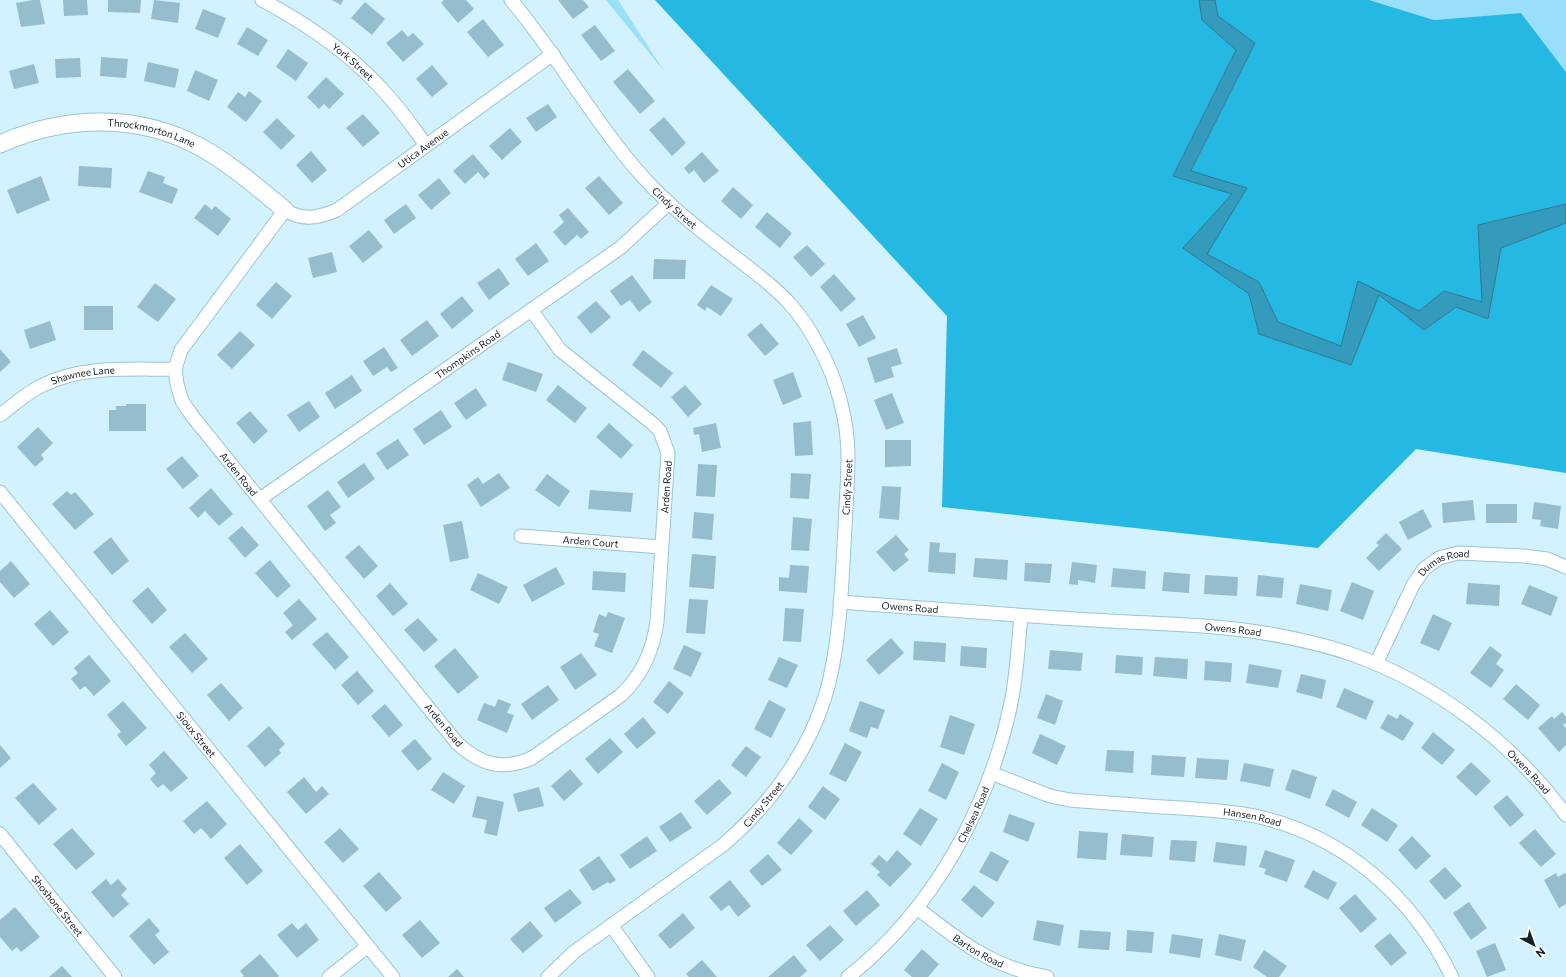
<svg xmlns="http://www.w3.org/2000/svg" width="1566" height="977" font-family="Commissioner,sans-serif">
<rect width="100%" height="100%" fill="#d2f2ff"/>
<path fill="#99dff9" d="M 606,0 L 618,0 L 664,71 Z
M 1369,0 L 1566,0 L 1566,72 L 1521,13 L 1434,20 Z"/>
<path fill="#24b8e3" d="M 655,0 L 1199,0 L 1202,20 L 1236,50 L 1173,176 L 1232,194 L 1184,248 L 1249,294 L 1259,334 L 1351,365 L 1379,295 L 1424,330 L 1456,307 L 1488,319 L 1501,248 L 1566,223 L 1566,473 L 1416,449 L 1318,548 L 942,507 L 947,316 Z
M 1215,0 L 1369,0 L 1434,20 L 1521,13 L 1566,72 L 1566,204 L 1478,225 L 1483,302 L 1444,291 L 1419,311 L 1358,282 L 1341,346 L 1278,322 L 1259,282 L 1206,254 L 1247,188 L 1191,172 L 1255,43 L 1218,16 Z"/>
<path fill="#359bbc" stroke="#2b7790" d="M 1199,0 L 1215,0 L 1218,16 L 1255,43 L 1191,171 L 1247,188 L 1207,254 L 1259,282 L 1278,322 L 1341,346 L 1358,281 L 1419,311 L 1444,291 L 1482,302 L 1478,225 L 1566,204 L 1566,223 L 1501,248 L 1488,319 L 1456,307 L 1424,330 L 1379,295 L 1351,365 L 1259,334 L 1249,294 L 1183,248 L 1232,194 L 1173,176 L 1236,50 L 1202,20 Z"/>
<path fill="#96bdcd" d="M 33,0 L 40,0 L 45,24 L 21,27 L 16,3 Z
M 63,0 L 87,0 L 88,15 L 64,16 Z
M 108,0 L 141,0 L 140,13 L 108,12 Z
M 154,0 L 180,3 L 178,23 L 151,19 Z
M 332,0 L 343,0 L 341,5 Z
M 444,0 L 466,0 L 474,9 L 458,23 L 441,3 Z
M 558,0 L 583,0 L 589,7 L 573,19 Z
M 365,2 L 385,19 L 372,35 L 351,18 Z
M 203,9 L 226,18 L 218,38 L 195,29 Z
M 483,19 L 504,45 L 488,57 L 467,32 Z
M 595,25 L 615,51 L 601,61 L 581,35 Z
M 247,27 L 268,40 L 258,56 L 237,44 Z
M 402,30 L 408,37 L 413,33 L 424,44 L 403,62 L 386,43 Z
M 288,49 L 308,63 L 296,81 L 276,67 Z
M 101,57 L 128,59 L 126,78 L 100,76 Z
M 80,58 L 81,77 L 56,78 L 55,59 Z
M 148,62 L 179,69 L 175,88 L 144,81 Z
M 34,64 L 39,83 L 14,89 L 9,71 Z
M 432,65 L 448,84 L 432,97 L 416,79 Z
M 628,69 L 655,101 L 640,114 L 613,82 Z
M 195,70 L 218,80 L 209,101 L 187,91 Z
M 326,77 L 344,94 L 329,109 L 324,104 L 319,109 L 307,97 Z
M 249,91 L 262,101 L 246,122 L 227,107 L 238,92 L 245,97 Z
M 548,104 L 557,117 L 536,132 L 526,118 Z
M 363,114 L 380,133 L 363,147 L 346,128 Z
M 664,117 L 686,143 L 672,156 L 649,130 Z
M 277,118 L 295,136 L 281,150 L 263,132 Z
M 510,128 L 522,142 L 502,160 L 489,146 Z
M 311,151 L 327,170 L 312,183 L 296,165 Z
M 702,152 L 719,171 L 704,183 L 694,170 L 689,174 L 684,168 Z
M 473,154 L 490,174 L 484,179 L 478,172 L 465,184 L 453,171 Z
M 79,166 L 112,168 L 111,188 L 78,186 Z
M 148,171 L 165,177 L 163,183 L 178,189 L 172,204 L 139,192 Z
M 41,176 L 50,200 L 17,214 L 7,190 Z
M 599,176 L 623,203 L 609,215 L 585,188 Z
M 439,178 L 451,193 L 431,210 L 418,195 Z
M 733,187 L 753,205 L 741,219 L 721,201 Z
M 205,204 L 212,210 L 215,206 L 231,219 L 218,236 L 194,218 Z
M 406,204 L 416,218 L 394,234 L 384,220 Z
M 568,208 L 589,232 L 581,239 L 577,235 L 565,246 L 553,232 L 564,222 L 559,215 Z
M 767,212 L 792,233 L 780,248 L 755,227 Z
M 369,230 L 383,247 L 363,263 L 349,246 Z
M 536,243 L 549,261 L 528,276 L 515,259 Z
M 807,245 L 825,264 L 811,277 L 793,257 Z
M 332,252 L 337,272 L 313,278 L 308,258 Z
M 654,259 L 686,260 L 685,279 L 653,279 Z
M 499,268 L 510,284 L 489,300 L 477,283 Z
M 834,274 L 856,299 L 841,312 L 820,287 Z
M 632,275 L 652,302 L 639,312 L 630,300 L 621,306 L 610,291 Z
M 276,282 L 292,296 L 272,319 L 256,305 Z
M 155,283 L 176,299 L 158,322 L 137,307 Z
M 711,285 L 733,299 L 721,316 L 707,307 L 705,311 L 697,305 Z
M 462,296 L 474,311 L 452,329 L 440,314 Z
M 596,301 L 611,317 L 591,334 L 577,317 Z
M 84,306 L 113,306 L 113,330 L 84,330 Z
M 863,315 L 876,338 L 859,347 L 846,324 Z
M 427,320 L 439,336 L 412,356 L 400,340 Z
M 50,321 L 56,340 L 30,349 L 24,330 Z
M 761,323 L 779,344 L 765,356 L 747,335 Z
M 240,331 L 255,345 L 232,369 L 217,355 Z
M 384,347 L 398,368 L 391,372 L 387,367 L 373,376 L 363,361 Z
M 897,348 L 902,364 L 891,367 L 894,377 L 875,383 L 867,358 Z
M 0,349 L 11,362 L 0,372 Z
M 643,350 L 673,373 L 661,388 L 632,365 Z
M 508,362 L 543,374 L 536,392 L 502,380 Z
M 793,372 L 802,397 L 783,405 L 773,380 Z
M 352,375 L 362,391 L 335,409 L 325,393 Z
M 558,385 L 587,408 L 575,423 L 546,400 Z
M 685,385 L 702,404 L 688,417 L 671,397 Z
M 476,388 L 487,405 L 466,420 L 454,403 Z
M 892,393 L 904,423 L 886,430 L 874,400 Z
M 309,401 L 320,417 L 299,432 L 287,415 Z
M 126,404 L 146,404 L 146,431 L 109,431 L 109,410 L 116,410 L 116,406 L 126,406 Z
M 441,410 L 452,427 L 424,445 L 413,429 Z
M 250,411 L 268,431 L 254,444 L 236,423 Z
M 811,421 L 813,455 L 795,456 L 793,423 Z
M 609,423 L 633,445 L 621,459 L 596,437 Z
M 716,423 L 721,448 L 702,452 L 699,434 L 694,435 L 693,428 Z
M 38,427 L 53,443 L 41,455 L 44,459 L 35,467 L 17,447 Z
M 398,439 L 409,455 L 387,470 L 376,453 Z
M 885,440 L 911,440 L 911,466 L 885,467 Z
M 182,456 L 199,476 L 183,489 L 166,469 Z
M 364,463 L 375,479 L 348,498 L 337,482 Z
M 698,464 L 717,465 L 715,497 L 696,496 Z
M 499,473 L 510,488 L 481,507 L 467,485 L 478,477 L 483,484 Z
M 791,473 L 811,474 L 809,499 L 790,498 Z
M 547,474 L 570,491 L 559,507 L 535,490 Z
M 882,486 L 901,487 L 899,520 L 879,518 Z
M 211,488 L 233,514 L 219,526 L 205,511 L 198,518 L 189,508 Z
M 328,490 L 341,507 L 330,515 L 336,523 L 325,531 L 307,506 Z
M 590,490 L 633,493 L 631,512 L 588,509 Z
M 67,491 L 71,495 L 75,492 L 94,514 L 75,530 L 52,504 Z
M 1473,500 L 1475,520 L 1443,523 L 1442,503 Z
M 1534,502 L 1561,506 L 1558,529 L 1540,526 L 1541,520 L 1532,519 Z
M 1486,504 L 1517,504 L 1517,523 L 1486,523 Z
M 1423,509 L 1432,527 L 1408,540 L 1399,522 Z
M 694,512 L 714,514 L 712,540 L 692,538 Z
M 793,517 L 812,519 L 809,551 L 791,550 Z
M 462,521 L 469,558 L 450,562 L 443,525 Z
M 242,526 L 259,545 L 245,558 L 228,538 Z
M 1386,533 L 1402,549 L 1379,571 L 1366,558 L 1379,545 L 1376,543 Z
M 896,535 L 909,550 L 904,554 L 909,560 L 894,572 L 876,552 Z
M 111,537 L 129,561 L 112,575 L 93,552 Z
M 930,542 L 940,543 L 939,552 L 956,553 L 955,574 L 928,572 Z
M 359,545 L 378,566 L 364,579 L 345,557 Z
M 692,554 L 716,556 L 714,589 L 689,587 Z
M 975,558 L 1008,560 L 1007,580 L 973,577 Z
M 270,560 L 291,586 L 277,598 L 255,573 Z
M 11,561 L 30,584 L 14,598 L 0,582 L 0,571 Z
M 1072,562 L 1097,565 L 1095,583 L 1078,580 L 1078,585 L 1069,584 Z
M 1025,563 L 1052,564 L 1050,583 L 1024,581 Z
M 790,565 L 809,566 L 807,593 L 779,591 L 779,577 L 789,578 Z
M 556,567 L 565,584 L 532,602 L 523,585 Z
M 1113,568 L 1146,571 L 1145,589 L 1111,587 Z
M 593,571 L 626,573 L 625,592 L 592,590 Z
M 1164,572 L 1190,574 L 1189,593 L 1162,591 Z
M 478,573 L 508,587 L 499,604 L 470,590 Z
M 1205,575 L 1238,577 L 1237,596 L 1204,594 Z
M 1258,575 L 1284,578 L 1282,598 L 1256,596 Z
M 1352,582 L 1374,591 L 1363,620 L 1340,611 Z
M 390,583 L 408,604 L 393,616 L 376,596 Z
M 1468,583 L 1500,585 L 1499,606 L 1466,604 Z
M 1300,584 L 1332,590 L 1328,611 L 1296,604 Z
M 1529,585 L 1558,597 L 1551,616 L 1521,604 Z
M 148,587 L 167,610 L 152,624 L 132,601 Z
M 299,599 L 317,619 L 292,640 L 285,632 L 293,625 L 283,613 Z
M 689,599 L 708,600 L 705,634 L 686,633 Z
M 785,608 L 804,609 L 801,642 L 783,641 Z
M 50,610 L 69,632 L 53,646 L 34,624 Z
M 608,612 L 625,618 L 612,653 L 594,646 L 599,634 L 593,632 L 599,614 L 606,617 Z
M 1433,614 L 1452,623 L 1439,651 L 1420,643 Z
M 418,618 L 438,640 L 424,652 L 404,630 Z
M 327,632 L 349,657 L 335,670 L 312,644 Z
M 185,633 L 208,659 L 192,673 L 169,647 Z
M 891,638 L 904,653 L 879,675 L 866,660 Z
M 914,641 L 946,643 L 945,662 L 913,660 Z
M 684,645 L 702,653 L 691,677 L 673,669 Z
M 961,646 L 987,648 L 986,668 L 960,666 Z
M 1490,646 L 1502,655 L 1496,664 L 1504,670 L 1491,688 L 1470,673 Z
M 455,648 L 479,677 L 458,694 L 434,666 Z
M 1050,650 L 1083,653 L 1081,671 L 1048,669 Z
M 581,653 L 597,675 L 575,690 L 560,667 Z
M 89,655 L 111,681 L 94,696 L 85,686 L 80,690 L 71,679 L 78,673 L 74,668 Z
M 1116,655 L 1143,657 L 1142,675 L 1115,673 Z
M 779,657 L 798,665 L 787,688 L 768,680 Z
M 1155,657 L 1188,659 L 1187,679 L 1153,676 Z
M 1205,661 L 1232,663 L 1231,682 L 1204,680 Z
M 1249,664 L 1282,670 L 1278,688 L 1246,683 Z
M 357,671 L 374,691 L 358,705 L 341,685 Z
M 1301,674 L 1326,680 L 1322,699 L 1296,692 Z
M 669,681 L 684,693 L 668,714 L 653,702 Z
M 221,683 L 243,708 L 229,721 L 207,695 Z
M 1516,684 L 1540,705 L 1528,720 L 1503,699 Z
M 548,685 L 559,700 L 532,720 L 521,704 Z
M 1344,688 L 1374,701 L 1366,720 L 1336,707 Z
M 1046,694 L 1063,701 L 1055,725 L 1037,718 Z
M 498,699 L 511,704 L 507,713 L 514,715 L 507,733 L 477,720 L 484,703 L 495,707 Z
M 769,700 L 786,709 L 771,738 L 754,729 Z
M 123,701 L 147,728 L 126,746 L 117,735 L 121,732 L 107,715 Z
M 860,701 L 885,710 L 878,729 L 871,727 L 867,738 L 849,731 Z
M 385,704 L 403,725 L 389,737 L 371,716 Z
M 1562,712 L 1566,717 L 1566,723 L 1563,725 L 1566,728 L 1566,745 L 1559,752 L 1538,728 L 1552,716 L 1554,719 Z
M 1388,714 L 1397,719 L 1400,714 L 1414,723 L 1403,741 L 1380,728 Z
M 950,715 L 975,724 L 964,755 L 940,747 Z
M 643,717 L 656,733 L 637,749 L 624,734 Z
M 269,726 L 285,744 L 279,750 L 281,753 L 265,767 L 247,746 Z
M 1433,732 L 1455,750 L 1442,765 L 1421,748 Z
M 1040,734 L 1066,746 L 1057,765 L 1032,753 Z
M 610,738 L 623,752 L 598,774 L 585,759 Z
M 415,739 L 432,759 L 418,771 L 401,751 Z
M 845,743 L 862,752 L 846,782 L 829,774 Z
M 0,745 L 11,758 L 0,768 Z
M 746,746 L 761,757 L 746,777 L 731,765 Z
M 1107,750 L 1134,751 L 1133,773 L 1105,771 Z
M 164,751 L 188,778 L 171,792 L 163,784 L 158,788 L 150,779 L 156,773 L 149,765 Z
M 1152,755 L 1186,757 L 1184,777 L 1151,775 Z
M 1197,758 L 1229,760 L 1227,780 L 1195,778 Z
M 1471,762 L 1491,781 L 1476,796 L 1456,777 Z
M 942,763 L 959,772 L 946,800 L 928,791 Z
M 1244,763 L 1274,769 L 1270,787 L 1240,781 Z
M 570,769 L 583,784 L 564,801 L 551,786 Z
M 1292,769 L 1317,777 L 1310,799 L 1285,790 Z
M 443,772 L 465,786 L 454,804 L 431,790 Z
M 304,777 L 316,792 L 322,786 L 329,794 L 306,814 L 287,792 Z
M 719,779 L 732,793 L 707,815 L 694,801 Z
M 33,783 L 57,809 L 39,825 L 15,798 Z
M 823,786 L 840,799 L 825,820 L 808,807 Z
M 539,787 L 544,806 L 518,812 L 513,794 Z
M 1333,789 L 1357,802 L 1349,818 L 1325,805 Z
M 1507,795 L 1524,815 L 1510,827 L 1493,807 Z
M 477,796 L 504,802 L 497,836 L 484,833 L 487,820 L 472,817 Z
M 207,801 L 227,824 L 211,839 L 201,828 L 194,834 L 183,821 Z
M 920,808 L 938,819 L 921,846 L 903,834 Z
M 1372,808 L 1398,825 L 1387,842 L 1361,825 Z
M 681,812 L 692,828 L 670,842 L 659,827 Z
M 1009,814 L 1035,823 L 1028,842 L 1003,832 Z
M 799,818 L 813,831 L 791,855 L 777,843 Z
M 72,828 L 95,854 L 76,870 L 53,844 Z
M 340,828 L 359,849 L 343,863 L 324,842 Z
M 1535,829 L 1556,854 L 1541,867 L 1519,843 Z
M 1079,831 L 1108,833 L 1106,860 L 1077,858 Z
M 1122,834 L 1154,837 L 1152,857 L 1120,855 Z
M 647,836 L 657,851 L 630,869 L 620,855 Z
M 1412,836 L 1431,856 L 1416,870 L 1398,850 Z
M 1171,840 L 1197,841 L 1195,862 L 1169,860 Z
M 1216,842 L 1247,846 L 1245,866 L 1213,862 Z
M 240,844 L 263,871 L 247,885 L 224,858 Z
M 897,850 L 912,864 L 890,887 L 877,875 L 880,872 L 871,864 L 879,855 L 887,862 Z
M 1265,850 L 1295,860 L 1287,882 L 1264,874 L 1266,869 L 1259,867 Z
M 991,851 L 1009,861 L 997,882 L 979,872 Z
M 768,854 L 782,870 L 762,886 L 749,871 Z
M 599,856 L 616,880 L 610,884 L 608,882 L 593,891 L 579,870 Z
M 1445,867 L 1462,886 L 1445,900 L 1429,881 Z
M 1313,870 L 1337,883 L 1328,900 L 1304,887 Z
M 379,872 L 402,898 L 386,912 L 363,886 Z
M 1556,873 L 1558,877 L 1565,873 L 1566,874 L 1566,904 L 1559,908 L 1544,880 Z
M 106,879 L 111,885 L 118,879 L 127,889 L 121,895 L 129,904 L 113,918 L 91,892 Z
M 730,880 L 751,906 L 738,917 L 729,905 L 721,911 L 709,897 Z
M 974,885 L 995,903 L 982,918 L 961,900 Z
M 570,889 L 582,903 L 555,923 L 544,908 Z
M 867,890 L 880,905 L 856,926 L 843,911 Z
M 1355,894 L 1377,919 L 1361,933 L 1339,908 Z
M 1469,902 L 1487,928 L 1471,940 L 1453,913 Z
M 15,907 L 40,937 L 21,952 L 17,947 L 12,951 L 0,937 L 0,920 Z
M 683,913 L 695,928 L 670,949 L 658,935 Z
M 149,918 L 160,931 L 155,935 L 169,952 L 154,965 L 129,936 Z
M 420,920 L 440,943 L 422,958 L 402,935 Z
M 1037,920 L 1064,925 L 1060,946 L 1033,940 Z
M 530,921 L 543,936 L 523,953 L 510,939 Z
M 292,923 L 298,930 L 306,923 L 319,940 L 297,958 L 277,935 Z
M 830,925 L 844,940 L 820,961 L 806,945 Z
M 1080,930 L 1111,932 L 1109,950 L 1078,948 Z
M 1127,930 L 1154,932 L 1152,953 L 1126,951 Z
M 1390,933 L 1407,953 L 1391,966 L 1374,946 Z
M 1172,934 L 1203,939 L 1200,958 L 1169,953 Z
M 1219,934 L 1246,940 L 1241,961 L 1215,955 Z
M 1495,943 L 1506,970 L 1487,977 L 1476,951 Z
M 922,949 L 939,964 L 928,977 L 912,977 L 904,970 Z
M 1264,950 L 1287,966 L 1279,977 L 1267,977 L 1253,967 Z
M 260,954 L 279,976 L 278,977 L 242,977 L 244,976 L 240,971 Z
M 794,955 L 807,971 L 800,977 L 768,977 Z
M 702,960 L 717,977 L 689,977 L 686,974 Z
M 62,966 L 72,977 L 49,977 Z
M 457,969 L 464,977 L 448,977 Z"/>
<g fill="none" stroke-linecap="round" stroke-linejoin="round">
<g stroke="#9cc4d3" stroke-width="15">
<g id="minor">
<path id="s1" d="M 262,0 C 309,25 353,55 388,96 C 402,111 413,128 426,145"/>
<path id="s2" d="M 511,0 C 559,57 595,124 644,178 C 674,211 709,237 744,264 C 759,276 776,288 789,303 C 802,317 812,333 820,349 C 837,380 848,421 848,456 C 848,480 846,503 845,527 C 842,577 841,629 830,678 C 815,744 773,802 723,845 L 574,952 L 548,977"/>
<path id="s3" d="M 532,311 L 560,350 L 652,423 L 660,431 L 668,453 L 657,622 C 653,650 641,677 620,696 L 532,758 C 502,771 481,765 457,743 L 193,417 L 182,401 L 177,384 L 175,369 L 181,350 L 285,210 C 303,221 318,218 337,210 L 553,54"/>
<path id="s4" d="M 0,415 C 14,405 27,392 43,385 C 83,365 131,370 175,369"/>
<path id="s5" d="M 0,492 L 393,977"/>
<path id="s6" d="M 260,499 L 620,248 L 669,203"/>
<path id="s7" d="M 521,536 L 661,547"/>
<path id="s8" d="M 840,602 C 925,608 1009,615 1093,620 C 1150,624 1214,624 1270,634 C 1297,639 1325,645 1351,654 C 1435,683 1513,743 1566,815"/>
<path id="s9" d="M 1376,664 L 1413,585 L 1424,569 L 1439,558 L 1458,553 L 1524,556 L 1547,559 L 1566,567"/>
<path id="s10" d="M 991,773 L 1050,796 L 1070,800 C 1108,803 1145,806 1182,808 C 1206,810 1231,811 1255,816 C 1344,835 1413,897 1452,977"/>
<path id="s11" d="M 0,834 L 115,977"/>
<path id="s12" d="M 917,908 C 961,942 991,967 1047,977"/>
<path d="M 611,925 L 648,977"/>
<path d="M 329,977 L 368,946"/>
<path id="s13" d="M 848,977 C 933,910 989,808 1011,703 C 1017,675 1018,645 1021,616"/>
</g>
</g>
<g stroke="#9cc4d3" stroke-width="19">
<g id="tertiary">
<path id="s14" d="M 0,144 C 65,115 139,113 202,148 C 232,165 258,188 285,210"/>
</g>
</g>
<use href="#minor" stroke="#fff" stroke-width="13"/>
<use href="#tertiary" stroke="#fff" stroke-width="17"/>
</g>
<g text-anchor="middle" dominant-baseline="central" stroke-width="3" stroke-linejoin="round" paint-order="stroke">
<g font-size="10" fill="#132228" stroke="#fff">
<text stroke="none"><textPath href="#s1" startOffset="110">York Street</textPath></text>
<text stroke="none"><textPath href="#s14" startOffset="156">Throckmorton Lane</textPath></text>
<text stroke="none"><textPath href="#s3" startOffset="1470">Utica Avenue</textPath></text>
<text stroke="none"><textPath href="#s2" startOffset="265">Cindy Street</textPath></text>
<text stroke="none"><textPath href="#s6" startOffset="253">Thompkins Road</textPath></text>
<text stroke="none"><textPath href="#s4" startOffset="94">Shawnee Lane</textPath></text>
<text transform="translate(239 474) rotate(51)">Arden Road</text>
<text transform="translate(666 487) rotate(-86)">Arden Road</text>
<text transform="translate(847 487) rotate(-87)">Cindy Street</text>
<text stroke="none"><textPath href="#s7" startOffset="70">Arden Court</textPath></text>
<text stroke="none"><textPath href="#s9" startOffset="128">Dumas Road</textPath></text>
<text stroke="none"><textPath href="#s8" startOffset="70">Owens Road</textPath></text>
<text stroke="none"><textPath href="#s8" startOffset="394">Owens Road</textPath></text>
<text transform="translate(444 725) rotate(50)">Arden Road</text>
<text stroke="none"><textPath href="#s5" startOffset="312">Sioux Street</textPath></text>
<text stroke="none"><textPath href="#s8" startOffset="730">Owens Road</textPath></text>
<text transform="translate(763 804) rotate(-50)">Cindy Street</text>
<text stroke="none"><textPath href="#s13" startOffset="207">Chelsea Road</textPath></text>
<text stroke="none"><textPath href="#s10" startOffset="267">Hansen Road</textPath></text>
<text stroke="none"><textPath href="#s11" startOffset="92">Shoshone Street</textPath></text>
<text stroke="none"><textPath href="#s12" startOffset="75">Barton Road</textPath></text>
</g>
</g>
<g transform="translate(1534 945) rotate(139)" stroke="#ffffff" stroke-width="3" paint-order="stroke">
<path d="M0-3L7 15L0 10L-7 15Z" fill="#132228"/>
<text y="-6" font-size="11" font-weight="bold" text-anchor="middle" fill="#132228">N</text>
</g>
</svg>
